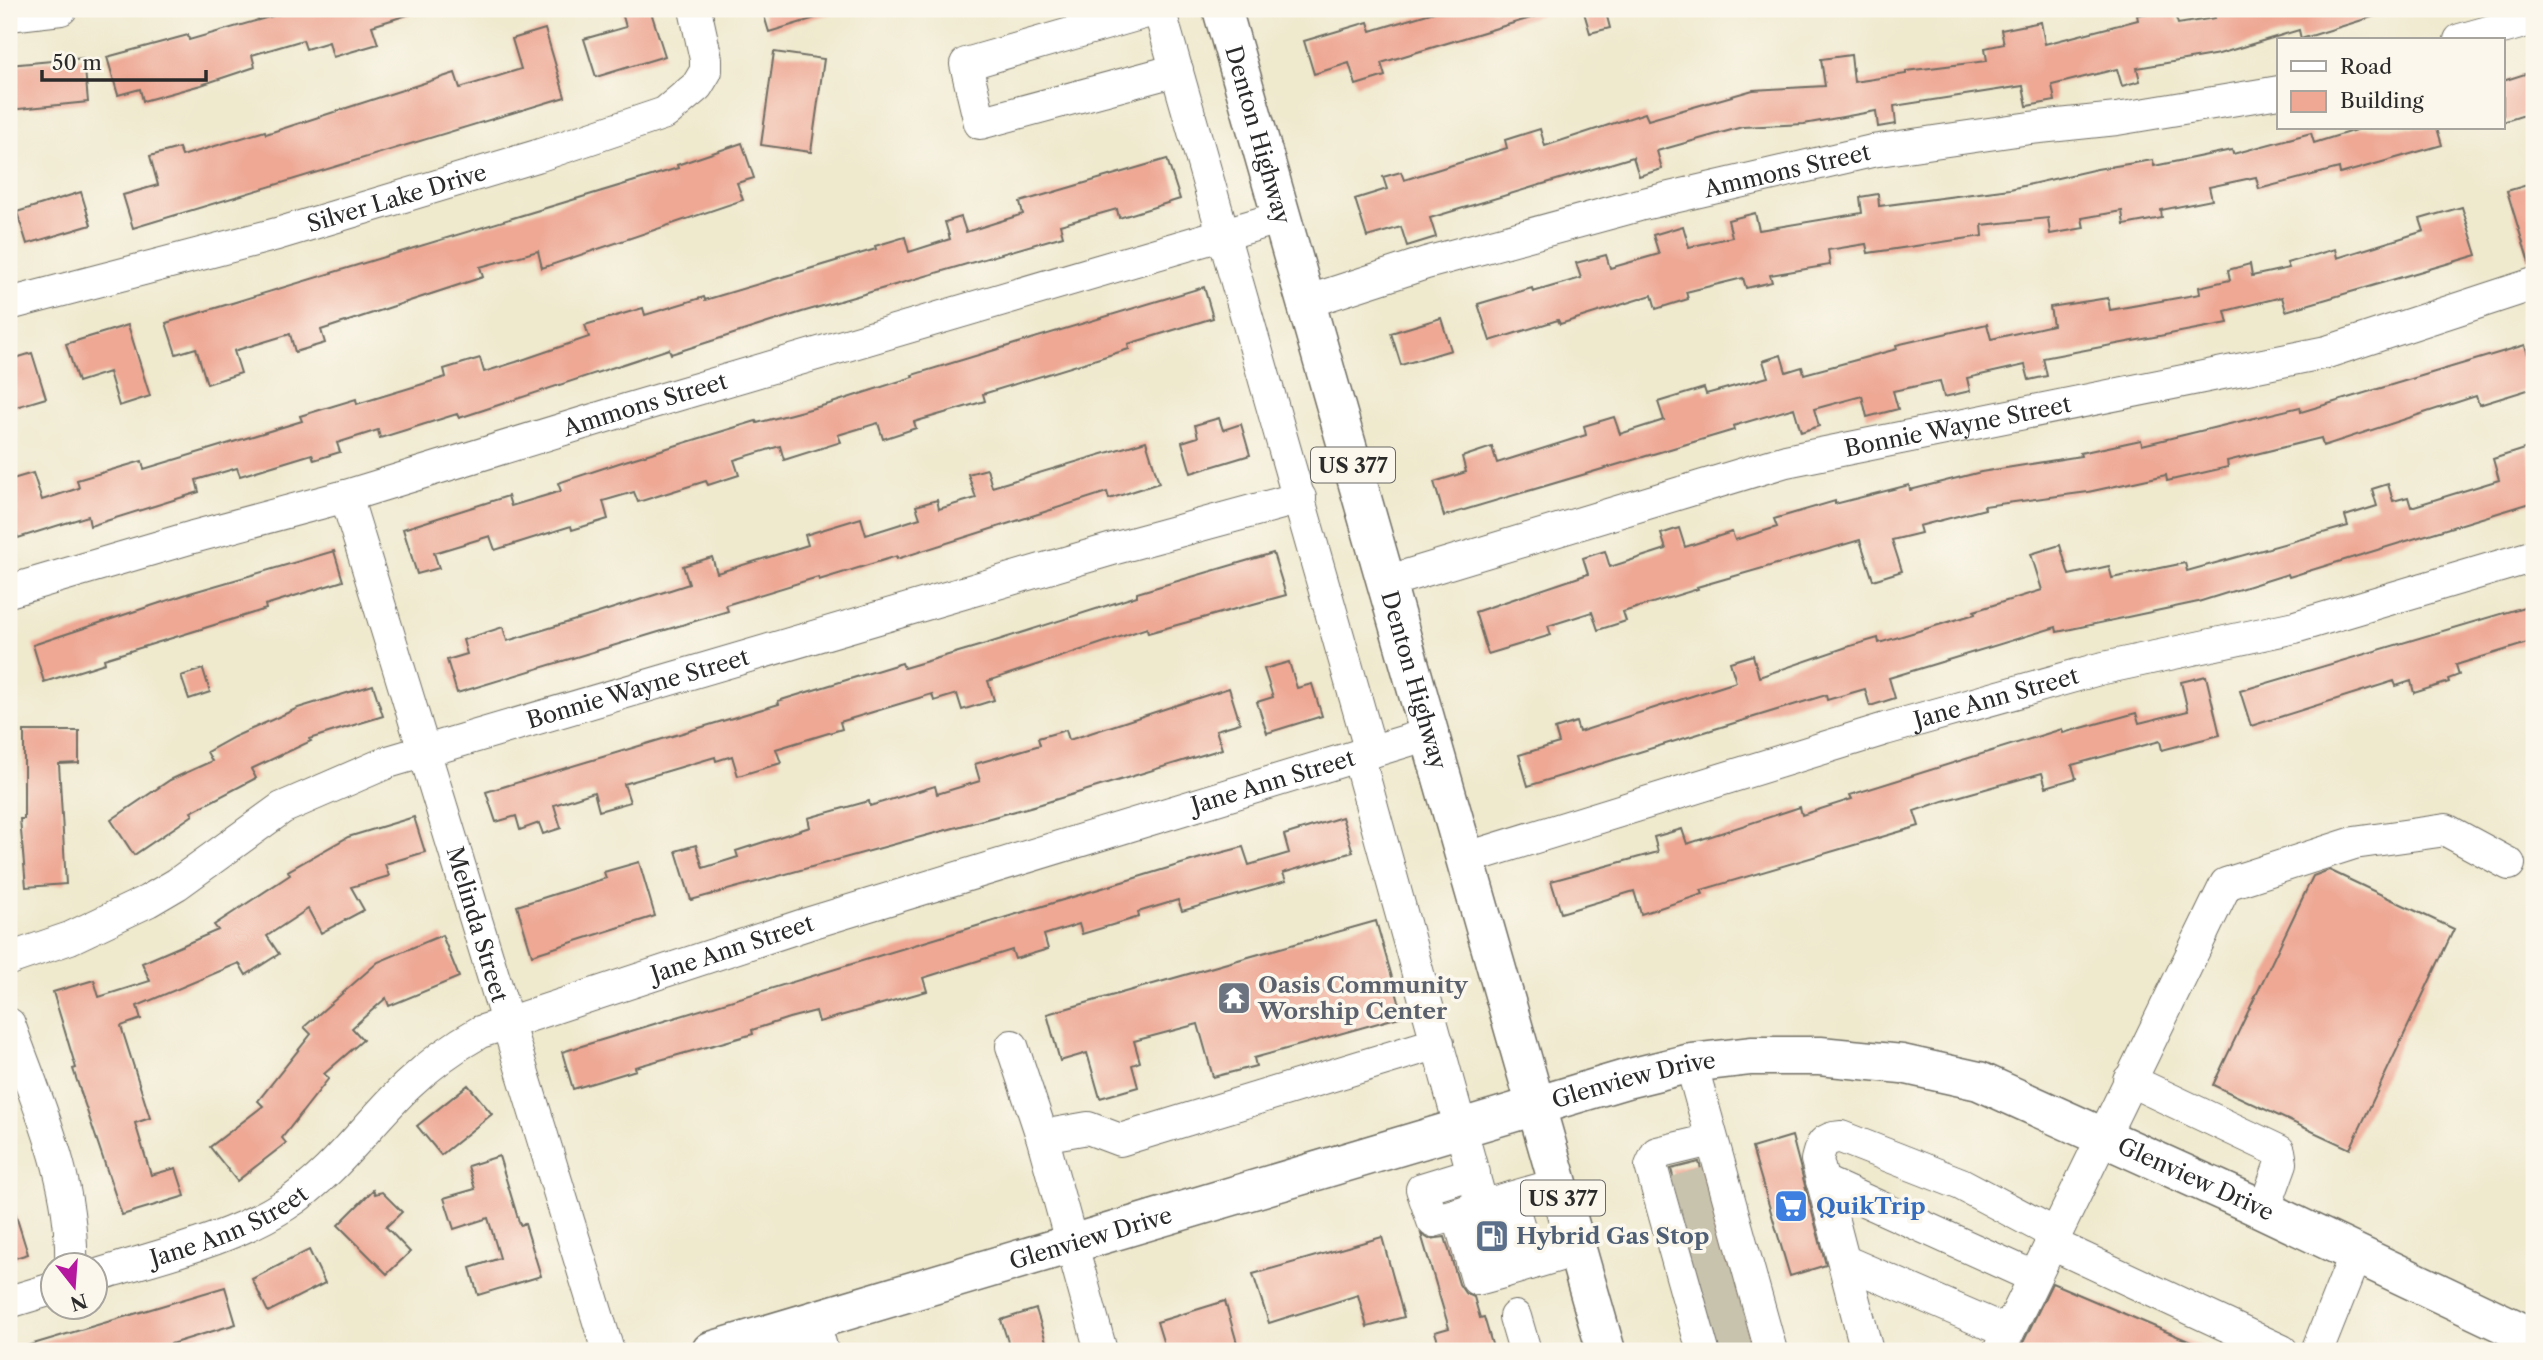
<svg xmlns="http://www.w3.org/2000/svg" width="2543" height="1360" font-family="'Libre Caslon Text',serif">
<rect width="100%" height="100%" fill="#fbf7ec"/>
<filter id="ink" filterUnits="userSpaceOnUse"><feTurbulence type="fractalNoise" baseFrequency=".0143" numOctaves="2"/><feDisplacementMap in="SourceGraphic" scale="14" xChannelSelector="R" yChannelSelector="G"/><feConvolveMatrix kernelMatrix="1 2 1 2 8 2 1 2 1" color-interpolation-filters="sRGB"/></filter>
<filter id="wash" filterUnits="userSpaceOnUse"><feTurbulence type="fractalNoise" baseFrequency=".00686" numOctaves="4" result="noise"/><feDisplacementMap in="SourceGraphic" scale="28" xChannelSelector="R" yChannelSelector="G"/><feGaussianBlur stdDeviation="1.57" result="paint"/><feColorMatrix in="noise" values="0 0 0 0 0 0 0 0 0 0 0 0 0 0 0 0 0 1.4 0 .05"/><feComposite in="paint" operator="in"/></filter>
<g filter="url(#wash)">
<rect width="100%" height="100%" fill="#efe9ce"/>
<g id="blocks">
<path fill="#eea894" d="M 297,9 L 414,9 L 414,13 L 372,26 L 378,44 L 333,57 L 329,42 L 306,49 L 303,40 L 252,55 L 255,67 L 201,85 L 143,101 L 140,89 L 118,95 L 107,57 L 188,35 L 189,40 Z
M 621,9 L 650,9 L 665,56 L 596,77 L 584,39 L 626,27 Z
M 762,9 L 832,9 L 832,13 L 769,32 Z
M 1444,9 L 1546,9 L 1547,13 L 1381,63 L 1385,76 L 1356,85 L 1349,63 L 1314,74 L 1304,41 L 1368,22 L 1371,31 Z
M 1583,9 L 1605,9 L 1610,28 L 1590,33 Z
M 2173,9 L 2178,24 L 2215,18 L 2214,15 L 2234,9 L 2384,9 L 2385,13 L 2301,39 L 2299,30 L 2219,54 L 2137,68 L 2140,81 L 2122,86 L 2117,69 L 2052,85 L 2055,101 L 2027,106 L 2023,86 L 1894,106 L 1896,124 L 1878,127 L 1876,111 L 1804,124 L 1742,127 L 1657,151 L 1662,169 L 1639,176 L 1633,157 L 1430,218 L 1436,237 L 1407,246 L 1401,227 L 1367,237 L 1355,199 L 1387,189 L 1383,177 L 1401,172 L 1404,180 L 1507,148 L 1505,140 L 1540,129 L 1545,146 L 1645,113 L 1648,120 L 1753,90 L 1825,86 L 1821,59 L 1851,55 L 1854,82 L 1906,74 L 1906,71 L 1987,61 L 1985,48 L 2004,44 L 2001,30 L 2041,22 L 2045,44 L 2138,20 L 2137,15 Z
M 545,29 L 565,97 L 133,228 L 123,195 L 158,185 L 150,156 L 179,148 L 182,156 L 265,131 L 266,134 L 455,73 L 460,88 L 521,69 L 512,39 Z
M 774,52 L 824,59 L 811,152 L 761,145 Z
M 84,58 L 88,102 L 9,110 L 9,65 Z
M 2531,72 L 2534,112 L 2503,122 L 2503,81 Z
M 2362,128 L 2437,128 L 2442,145 L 2340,174 L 2339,168 L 2259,189 L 2256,177 L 2209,187 L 2212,200 L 2161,210 L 2162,218 L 2124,225 L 2122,211 L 2082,218 L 2084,228 L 2050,234 L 2048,218 L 1982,225 L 1983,236 L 1868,253 L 1866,244 L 1828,250 L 1830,265 L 1770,275 L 1772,282 L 1746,288 L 1743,278 L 1686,292 L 1688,299 L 1656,309 L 1652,295 L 1560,324 L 1558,320 L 1490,341 L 1478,304 L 1532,288 L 1533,292 L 1581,278 L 1576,263 L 1606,255 L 1610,268 L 1659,254 L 1653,235 L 1683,226 L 1689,247 L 1732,237 L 1728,220 L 1755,213 L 1759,230 L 1862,213 L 1860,197 L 1878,194 L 1879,206 L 2010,189 L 2097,169 L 2153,160 L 2154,166 L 2232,150 L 2233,154 L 2311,133 L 2314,143 Z
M 742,143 L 754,178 L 737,183 L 743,200 L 542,268 L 538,251 L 480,267 L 483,277 L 321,330 L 325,343 L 295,352 L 290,334 L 234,351 L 241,373 L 207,384 L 196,348 L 176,354 L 166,323 L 678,168 L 677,165 Z
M 1167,159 L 1180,199 L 1119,218 L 1117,209 L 1060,225 L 1063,236 L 802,312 L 671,354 L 669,349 L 459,418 L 457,414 L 380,438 L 378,430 L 337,443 L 340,452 L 314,460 L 312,454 L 240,476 L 237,468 L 196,480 L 199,492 L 90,526 L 88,516 L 18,538 L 9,508 L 9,480 L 33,473 L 42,500 L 79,488 L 77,480 L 142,461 L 144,469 L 207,450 L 302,421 L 300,416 L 356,399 L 357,404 L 446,377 L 444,369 L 480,358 L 484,372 L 516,362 L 589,337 L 585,325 L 643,308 L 645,315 L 704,297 L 705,300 L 876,249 L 875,246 L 905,237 L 909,252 L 950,239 L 945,222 L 961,217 L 966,232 L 1023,214 L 1020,202 Z
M 2534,183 L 2534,266 L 2530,266 L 2507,191 Z
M 81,192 L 91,225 L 27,244 L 17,212 Z
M 2462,207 L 2477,255 L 2286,311 L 2282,297 L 2225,311 L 2228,323 L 2043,358 L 2047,376 L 2029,380 L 2025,365 L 1967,378 L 1970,391 L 1944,397 L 1940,381 L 1893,391 L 1898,409 L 1867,417 L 1862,396 L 1814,409 L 1819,426 L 1801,432 L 1794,408 L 1733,426 L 1734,430 L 1444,516 L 1434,482 L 1466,472 L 1462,457 L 1492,447 L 1497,463 L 1586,435 L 1584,426 L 1614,417 L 1620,434 L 1664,420 L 1658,402 L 1704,388 L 1706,394 L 1768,377 L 1763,361 L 1781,355 L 1786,372 L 1802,367 L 1804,374 L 1897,349 L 1896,345 L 1987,324 L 1991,339 L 2053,325 L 2050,307 L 2108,298 L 2110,310 L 2200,294 L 2199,287 L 2230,280 L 2228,270 L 2250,264 L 2252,276 L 2289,268 L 2287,263 L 2335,249 L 2337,258 L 2424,231 L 2420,219 Z
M 1204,287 L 1213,318 L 1128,344 L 1129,349 L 983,394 L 985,401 L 914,422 L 916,428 L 883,439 L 878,423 L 838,435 L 841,442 L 784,460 L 780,446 L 734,460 L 739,475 L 708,485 L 706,481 L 638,502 L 634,492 L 603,501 L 608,519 L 572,530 L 571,526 L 495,550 L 490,536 L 434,553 L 439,568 L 417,574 L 403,529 L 508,496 L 511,506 L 561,491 L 558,483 L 625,461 L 756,421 L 757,423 L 829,404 L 913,377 L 912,375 Z
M 1441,318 L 1451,350 L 1401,365 L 1391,333 Z
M 128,325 L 150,396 L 119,406 L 109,372 L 78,382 L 66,344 Z
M 2525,345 L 2534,374 L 2534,388 L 2479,405 L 2476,396 L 2323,446 L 2321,438 L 2227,461 L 2228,467 L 2167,481 L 2166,475 L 2088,492 L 1984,506 L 1985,509 L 1919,526 L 1921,533 L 1892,540 L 1902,571 L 1873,580 L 1860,540 L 1697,587 L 1698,589 L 1623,612 L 1626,621 L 1598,630 L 1592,612 L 1548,626 L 1551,635 L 1488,654 L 1475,612 L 1588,574 L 1583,558 L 1605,551 L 1610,567 L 1666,549 L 1661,534 L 1679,528 L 1685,547 L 1732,532 L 1735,540 L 1777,527 L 1774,519 L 1835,501 L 1835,504 L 1909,485 L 1910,490 L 1981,472 L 2081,456 L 2080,453 L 2141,440 L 2142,445 L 2300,407 L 2301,412 Z
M 32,353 L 46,398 L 9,409 L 9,360 Z
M 1219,418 L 1223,430 L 1241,424 L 1250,455 L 1191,473 L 1182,442 L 1198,437 L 1195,425 Z
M 1146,441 L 1159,483 L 1109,499 L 1107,492 L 897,559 L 897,556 L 819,580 L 818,577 L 726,605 L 728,611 L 457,693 L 447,660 L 467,654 L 463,640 L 503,627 L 507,641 L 592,615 L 689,584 L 683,566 L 712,557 L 717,573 L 808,545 L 805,535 L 861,518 L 866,535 L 920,518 L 916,506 L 937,500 L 939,509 L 976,498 L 968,474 L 987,469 L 992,487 Z
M 2527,448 L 2534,474 L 2534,502 L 2289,577 L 2288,574 L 2198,602 L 2057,632 L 2056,627 L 1889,678 L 1895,698 L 1870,706 L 1865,689 L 1827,700 L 1826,695 L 1528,786 L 1519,755 L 1559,743 L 1555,729 L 1576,722 L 1579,732 L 1736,682 L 1730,662 L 1753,655 L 1759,677 L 1847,647 L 1878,638 L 1879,643 L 1975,614 L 1974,611 L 2042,590 L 2031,554 L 2060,545 L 2069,575 L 2109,566 L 2112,578 L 2185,563 L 2187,571 L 2348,526 L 2345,516 L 2377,506 L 2372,489 L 2388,484 L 2393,501 L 2408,497 L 2411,507 L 2499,480 L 2493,459 Z
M 334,551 L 343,581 L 265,605 L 266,609 L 104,659 L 105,663 L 44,682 L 33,645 L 190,593 Z
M 1273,553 L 1286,595 L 1148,633 L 1147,628 L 988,681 L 994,700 L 962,710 L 957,694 L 934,701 L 932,694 L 840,722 L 842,729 L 776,749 L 781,763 L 738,776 L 732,756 L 716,761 L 715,757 L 624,784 L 630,802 L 599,811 L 594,792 L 554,805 L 561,828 L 543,834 L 539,823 L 520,830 L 516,816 L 496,822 L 486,792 L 779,704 L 778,701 L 902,663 L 904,668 L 989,643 L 1137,596 L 1137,593 Z
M 2534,604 L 2534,641 L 2456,665 L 2459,675 L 2448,679 L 2449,682 L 2414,693 L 2411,681 L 2396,686 L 2394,681 L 2251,726 L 2240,691 Z
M 1289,662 L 1297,688 L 1312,684 L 1322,716 L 1267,733 L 1257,702 L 1273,697 L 1264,669 Z
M 203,669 L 210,692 L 189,699 L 181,676 Z
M 2206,676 L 2220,735 L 2162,750 L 2160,741 L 2072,765 L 2076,778 L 2046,787 L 2042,773 L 1943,801 L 1914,811 L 1919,826 L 1701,890 L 1703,894 L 1641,914 L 1634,891 L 1561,913 L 1551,881 L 1658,852 L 1654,837 L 1682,829 L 1687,844 L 1800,807 L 1802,815 L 1852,799 L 1850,795 L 2062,729 L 2063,733 L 2136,713 L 2139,723 L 2188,711 L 2181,682 Z
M 373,685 L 383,716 L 309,739 L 311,741 L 251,769 L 256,778 L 191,812 L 193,815 L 134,855 L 111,820 L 170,780 L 212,761 L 207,752 L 234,737 L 298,708 Z
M 1229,688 L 1240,723 L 1216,730 L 1222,749 L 1041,804 L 691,900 L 676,851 L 696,845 L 703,868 L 738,857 L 736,851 L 810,827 L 808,818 L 869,801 L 870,806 L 935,786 L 937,794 L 980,781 L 975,764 L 1040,745 L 1038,738 L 1066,730 L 1069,740 Z
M 24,731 L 79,731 L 79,763 L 59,764 L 66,884 L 26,887 L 20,819 L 24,819 Z
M 414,817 L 425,852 L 385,864 L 389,876 L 351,887 L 364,910 L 321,933 L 308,909 L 267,936 L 279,954 L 246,975 L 239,963 L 137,1006 L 141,1019 L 121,1026 L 150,1118 L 135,1123 L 151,1175 L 176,1168 L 185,1196 L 122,1215 L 73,1069 L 76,1068 L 53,992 L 94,980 L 99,997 L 150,981 L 142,963 L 218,930 L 214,925 L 290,875 L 288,871 L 348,837 Z
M 1342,817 L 1353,852 L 1283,873 L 1286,881 L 1182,911 L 1178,900 L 1138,912 L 1139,917 L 1082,934 L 1079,924 L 1044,935 L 1048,949 L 1015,959 L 1012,950 L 923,978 L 927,991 L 819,1022 L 816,1011 L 789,1018 L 752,1030 L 753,1034 L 635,1067 L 636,1070 L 573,1089 L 562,1052 L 1201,858 L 1243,847 L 1249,865 L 1289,853 L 1284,835 Z
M 639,862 L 655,916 L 532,955 L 517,906 L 606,878 L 604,872 Z
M 2329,870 L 2454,929 L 2350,1149 L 2213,1085 L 2313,876 Z
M 1376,921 L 1403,1016 L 1254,1058 L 1256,1066 L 1213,1077 L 1198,1024 L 1134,1041 L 1140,1062 L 1132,1065 L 1138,1087 L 1100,1098 L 1087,1053 L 1060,1061 L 1047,1014 Z
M 442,935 L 459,977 L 389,1006 L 386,998 L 352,1028 L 363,1040 L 324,1074 L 329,1078 L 282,1138 L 286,1143 L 237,1181 L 210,1147 L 263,1106 L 258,1101 L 311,1034 L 304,1027 L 378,962 Z
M 468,1085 L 492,1114 L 441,1155 L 417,1126 Z
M 1792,1136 L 1826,1265 L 1790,1276 L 1752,1148 Z
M 499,1156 L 520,1225 L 525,1224 L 541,1276 L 478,1295 L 470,1268 L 500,1258 L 488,1218 L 454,1229 L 444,1198 L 475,1189 L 468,1166 Z
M 1699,1162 L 1752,1351 L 1721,1351 L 1671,1169 Z
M 373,1190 L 375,1194 L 382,1192 L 402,1212 L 386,1227 L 410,1252 L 387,1274 L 338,1225 Z
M 13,1206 L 28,1254 L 9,1260 L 9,1207 Z
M 1421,1234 L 1429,1239 L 1445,1237 L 1459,1284 L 1465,1293 L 1474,1297 L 1480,1318 L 1484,1317 L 1494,1351 L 1441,1351 L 1435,1332 L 1449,1328 Z
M 1382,1237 L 1404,1317 L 1367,1327 L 1358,1295 L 1269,1323 L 1253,1274 Z
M 309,1250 L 325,1283 L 268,1312 L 252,1279 Z
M 2052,1283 L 2212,1351 L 2019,1351 Z
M 225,1287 L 236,1324 L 148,1351 L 23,1351 L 23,1347 Z
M 1225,1301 L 1237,1343 L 1209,1351 L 1166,1351 L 1157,1322 Z
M 1036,1309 L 1049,1351 L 1011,1351 L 1001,1320 Z"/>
</g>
</g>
<g filter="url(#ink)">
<use href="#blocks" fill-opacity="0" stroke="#706e64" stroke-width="2"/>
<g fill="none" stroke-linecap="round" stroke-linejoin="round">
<path stroke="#c8c3ad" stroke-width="32" stroke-dasharray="32 16" stroke-linecap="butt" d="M 1676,1192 L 1707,1183
M 1683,1216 L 1714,1209
M 1690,1243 L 1721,1234
M 1696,1265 L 1727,1257
M 1703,1289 L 1734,1281
M 1709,1312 L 1740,1304
M 1716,1337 L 1747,1329"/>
<g stroke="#706e64" stroke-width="34">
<g id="minor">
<path d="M 1157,9 L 966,64 L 980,123 L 1177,70"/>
<path d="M 1159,9 L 1371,752"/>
<path d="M 9,15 L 61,9"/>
<path d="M 2460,40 L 2534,19"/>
<path id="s1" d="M 1306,302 L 1426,263 L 1639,205 L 1872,151 L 2030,128 L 2117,119 L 2279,92"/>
<path id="s2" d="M 9,304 L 277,234 L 537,156 L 665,113 L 697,86 L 706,71 L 706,59 L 695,9"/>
<path id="s3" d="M 346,496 C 435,781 519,1067 608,1351"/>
<path id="s4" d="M 1386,582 L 1786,461 L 2327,352 L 2534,284"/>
<path id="s5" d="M 9,591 L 193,537 L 346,496 L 629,409 L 1282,217"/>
<path d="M 1358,756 L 1482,1206 L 1559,1184"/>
<path id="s6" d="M 1464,859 L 1885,729 L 2099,669 L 2295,627 L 2534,556"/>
<path id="s7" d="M 9,959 L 70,938 L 148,901 L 177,884 L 282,808 L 388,762 L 1116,548 L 1300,498"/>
<path d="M 9,1024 C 37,1103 74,1180 71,1266"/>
<path d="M 1012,1046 L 1042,1136 L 1101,1351"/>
<path d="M 1691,1063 L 1771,1351"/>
<path d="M 2129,1080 L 2279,1151 L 2281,1163 L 2264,1210"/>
<path d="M 1042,1136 L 1088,1128 L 1120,1140 L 1438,1043"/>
<path d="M 1822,1181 L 2034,1277"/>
<path d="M 1510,1198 L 1530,1264"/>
<path d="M 1458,1214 L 1433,1221 L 1422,1189 L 1474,1173"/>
<path d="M 1487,1222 L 1482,1206 L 1458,1214 L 1477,1279 L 1503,1272"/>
<path d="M 2050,1243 L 2282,1351"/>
<path d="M 1496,1250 L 1503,1272 L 1577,1250"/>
<path d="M 1844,1261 L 2008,1332"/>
<path id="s8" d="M 94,1276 C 157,1256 229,1241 285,1205 C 334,1174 366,1125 407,1086 C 429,1065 453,1047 480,1032 L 807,924 L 1429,734"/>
<path d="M 9,1302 L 52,1289"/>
<path d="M 1515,1317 L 1525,1351"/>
<path d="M 814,1321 L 822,1351"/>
<path d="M 1703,1351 L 1651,1166 L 1657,1153 L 1711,1140"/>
<path d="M 1867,1351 L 1817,1160 C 1821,1144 1823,1138 1841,1137 L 1961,1184 L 2055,1234"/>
<path d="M 1999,1351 L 2226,884 L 2354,843 L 2446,830 L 2509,864"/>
<path d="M 2317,1351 L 2356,1253"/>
</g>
</g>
<g stroke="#706e64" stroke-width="41">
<g id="major">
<path id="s9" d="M 1222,9 L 1606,1351"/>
<path id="s10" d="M 711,1351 L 1626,1079 L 1691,1063 L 1751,1056 L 1820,1056 L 1902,1064 L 1979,1081 L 2247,1202 L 2534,1338"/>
</g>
</g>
<use href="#minor" stroke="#fff" stroke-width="32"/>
<use href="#major" stroke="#fff" stroke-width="38"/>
</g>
</g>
<defs>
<g id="temple-square" transform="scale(1.75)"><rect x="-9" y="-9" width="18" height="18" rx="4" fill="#6b7280" stroke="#fbf7ec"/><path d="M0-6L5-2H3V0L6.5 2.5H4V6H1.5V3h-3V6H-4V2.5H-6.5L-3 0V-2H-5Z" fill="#fff"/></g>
<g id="supermarket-square" transform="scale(1.75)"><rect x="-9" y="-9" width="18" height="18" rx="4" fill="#3f7fe0" stroke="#fbf7ec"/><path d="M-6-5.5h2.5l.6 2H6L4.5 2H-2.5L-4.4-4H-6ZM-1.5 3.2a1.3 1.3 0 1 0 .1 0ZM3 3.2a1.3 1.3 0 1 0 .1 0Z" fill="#fff"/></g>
<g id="fuel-square" transform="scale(1.75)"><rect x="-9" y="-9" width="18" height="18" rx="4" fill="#5c6f8a" stroke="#fbf7ec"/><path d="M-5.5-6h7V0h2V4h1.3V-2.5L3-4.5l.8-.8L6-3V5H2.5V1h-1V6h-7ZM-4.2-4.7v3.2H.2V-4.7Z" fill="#fff"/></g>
</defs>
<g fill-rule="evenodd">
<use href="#temple-square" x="1234" y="998"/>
<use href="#supermarket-square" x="1791" y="1206"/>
<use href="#fuel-square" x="1492" y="1236"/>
</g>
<g text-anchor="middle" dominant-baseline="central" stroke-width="7" stroke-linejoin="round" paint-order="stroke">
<g fill="#fbf7ec" stroke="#696865" stroke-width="2">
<rect x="1311" y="447.5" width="84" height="35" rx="5"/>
<rect x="1521" y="1180.5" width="84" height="35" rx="5"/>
</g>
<g font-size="21" font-weight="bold" fill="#2b2b2b">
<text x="1353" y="465">US 377</text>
<text x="1563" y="1198">US 377</text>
</g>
<g font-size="23" fill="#2b2b2b" stroke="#fbf7ec">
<text stroke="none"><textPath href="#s9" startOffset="131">Denton Highway</textPath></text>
<text stroke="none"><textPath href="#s1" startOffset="499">Ammons Street</textPath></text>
<text stroke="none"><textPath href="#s2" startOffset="402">Silver Lake Drive</textPath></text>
<text stroke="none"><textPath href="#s5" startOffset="663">Ammons Street</textPath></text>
<text stroke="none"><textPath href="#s4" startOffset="593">Bonnie Wayne Street</textPath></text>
<text stroke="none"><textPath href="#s9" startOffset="698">Denton Highway</textPath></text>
<text stroke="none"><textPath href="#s7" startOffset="690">Bonnie Wayne Street</textPath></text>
<text stroke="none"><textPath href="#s6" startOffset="556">Jane Ann Street</textPath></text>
<text stroke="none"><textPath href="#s8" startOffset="1298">Jane Ann Street</textPath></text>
<text stroke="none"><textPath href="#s3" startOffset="448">Melinda Street</textPath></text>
<text stroke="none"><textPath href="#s8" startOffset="732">Jane Ann Street</textPath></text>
<text stroke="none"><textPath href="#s10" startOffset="962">Glenview Drive</textPath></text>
<text stroke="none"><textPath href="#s10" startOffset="1550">Glenview Drive</textPath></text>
<text stroke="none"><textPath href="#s8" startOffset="144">Jane Ann Street</textPath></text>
<text stroke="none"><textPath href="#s10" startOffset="396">Glenview Drive</textPath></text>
</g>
<g font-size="23" font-weight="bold" fill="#5b616d" stroke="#fbf7ec" text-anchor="start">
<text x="1258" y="985">Oasis Community<tspan x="1258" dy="26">Worship Center</tspan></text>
</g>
<g font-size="23" font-weight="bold" fill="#366cbe" stroke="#fbf7ec" text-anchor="start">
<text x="1816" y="1206">QuikTrip</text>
</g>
<g font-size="23" font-weight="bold" fill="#4e5e75" stroke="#fbf7ec" text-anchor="start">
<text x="1516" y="1236">Hybrid Gas Stop</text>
</g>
</g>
<rect width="2543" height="1360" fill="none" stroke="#fbf7ec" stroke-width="35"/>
<rect x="2277" y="38" width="228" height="91" fill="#fbf7ec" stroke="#a8a59f" stroke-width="2"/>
<rect x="2291" y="61" width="35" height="10" fill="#ffffff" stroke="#a8a59f" stroke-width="2"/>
<text x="2340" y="74" font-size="21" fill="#2b2b2b">Road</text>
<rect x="2291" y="91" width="35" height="21" fill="#eea894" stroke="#a8a59f" stroke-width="2"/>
<text x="2340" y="108" font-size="21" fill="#2b2b2b">Building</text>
<g transform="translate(74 1286) rotate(163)"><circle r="33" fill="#fbf7ec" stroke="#a8a59f" stroke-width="2"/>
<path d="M0-5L12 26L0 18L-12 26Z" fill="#b5179e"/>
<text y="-10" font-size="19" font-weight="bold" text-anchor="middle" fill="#2b2b2b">N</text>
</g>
<path d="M42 70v10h164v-10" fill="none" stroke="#2b2b2b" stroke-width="3.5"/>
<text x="52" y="70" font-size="21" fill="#2b2b2b" stroke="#fbf7ec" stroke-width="5" paint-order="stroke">50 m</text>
</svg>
